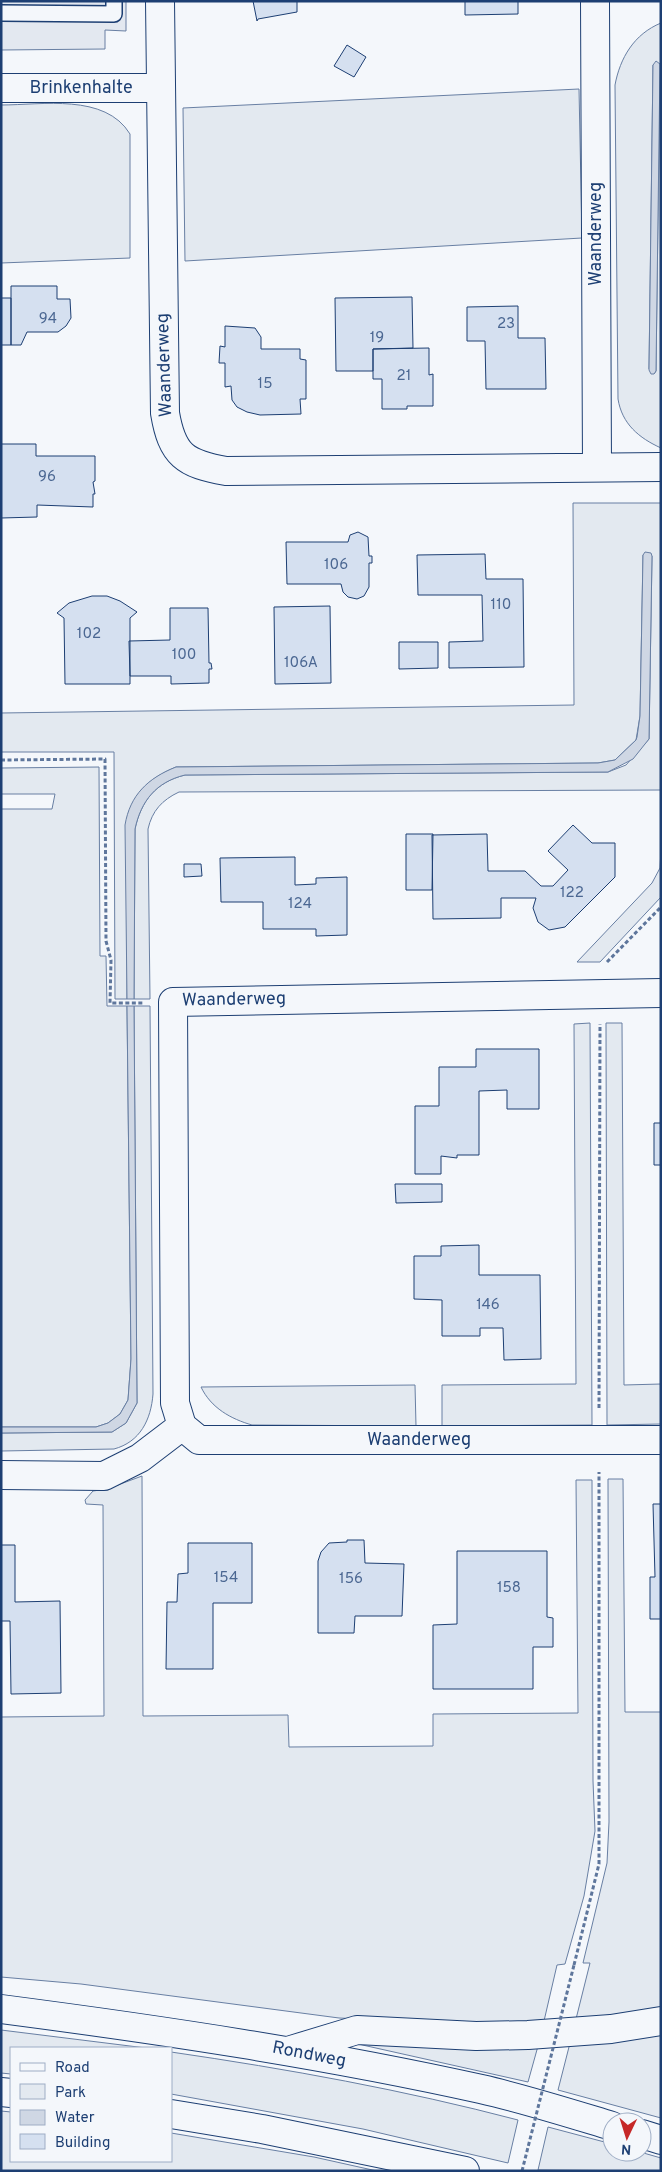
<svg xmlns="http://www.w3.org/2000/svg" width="662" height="2172" font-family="Overpass,sans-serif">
<rect width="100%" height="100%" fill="#f4f7fb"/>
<path fill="#e3e9f0" stroke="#687fa3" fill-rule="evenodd" d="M 661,23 L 661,448 C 639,438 622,424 618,399 L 615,85 C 620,58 634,34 661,23 ZM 660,64 L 656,371 L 654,374 L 649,369 L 653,65 Z
M 579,89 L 582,238 L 185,261 L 183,108 Z
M 1,105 C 42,105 105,93 130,134 L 130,258 L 1,263 Z
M 573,503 L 661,503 L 661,790 L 179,792 C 162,800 152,811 148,829 L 150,999 L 134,999 L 135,829 C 141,801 156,782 185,775 L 608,772 L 626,765 L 649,739 L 652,556 L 643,555 L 640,716 L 636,740 L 615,760 L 598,763 L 176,767 C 152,777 134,791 127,818 L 127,999 L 115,999 L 114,752 L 1,752 L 1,713 L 574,705 Z
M 99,767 L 100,956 L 106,956 L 107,1006 L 127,1006 L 131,1359 L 128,1400 L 120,1414 L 108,1423 L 96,1427 L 1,1427 L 1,809 L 52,809 L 55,794 L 1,794 L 1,768 Z
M 661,850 L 661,897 L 600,962 L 577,962 L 652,883 L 660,868 Z
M 134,1006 L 150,1006 L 153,1394 C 151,1420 140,1442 114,1449 L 1,1451 L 1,1433 L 112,1432 L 126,1423 L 137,1403 Z
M 590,1023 L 592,1425 L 442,1426 L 442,1385 L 576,1384 L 574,1024 Z
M 606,1023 L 622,1023 L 624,1385 L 661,1384 L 661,1424 L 607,1425 Z
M 415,1385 L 416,1426 L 252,1425 C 231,1419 211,1408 201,1387 Z
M 142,1476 L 143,1716 L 288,1715 L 289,1747 L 433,1746 L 433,1714 L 578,1713 L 576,1480 L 592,1480 L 593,1781 L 595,1831 L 584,1896 L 565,1964 L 557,1965 L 544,2021 L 449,2023 L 339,2018 L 81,1984 L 1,1977 L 1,1717 L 104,1716 L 103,1505 L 86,1504 L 85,1500 L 93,1491 L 107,1489 Z
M 608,1479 L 623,1479 L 625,1712 L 661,1712 L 661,2009 L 576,2019 L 590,1963 L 583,1963 L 607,1863 L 609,1822 Z
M 1,2030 L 146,2048 L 11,2048 L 11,2074 L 1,2073 Z
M 661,2033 L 661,2118 L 558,2090 L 570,2043 Z
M 358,2042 L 538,2046 L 528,2082 L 358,2044 Z
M 171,2052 C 288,2069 404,2090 518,2120 L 508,2163 L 363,2129 L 171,2094 Z
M 1,2111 L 11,2112 L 11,2161 L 171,2161 L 171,2133 L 314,2157 L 377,2171 L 1,2171 Z
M 548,2127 L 612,2144 L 612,2152 L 640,2152 L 661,2158 L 661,2171 L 538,2170 Z"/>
<path fill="#e3e8f0" stroke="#687fa3" d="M 1,1 L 126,1 L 126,31 L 105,30 L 105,49 L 1,50 Z"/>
<path fill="#cfd7e4" stroke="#687fa3" d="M 656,61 L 660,64 L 656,371 L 654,374 L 651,374 L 649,370 L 653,65 Z
M 645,552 L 651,553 L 652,556 L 649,739 L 633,759 L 608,772 L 185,775 C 156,782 141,801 135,829 L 134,999 L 127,999 L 125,825 C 130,795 148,778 176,767 L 598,763 L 615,760 L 636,740 L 637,737 L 640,716 L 643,555 Z
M 127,1006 L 134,1006 L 137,1403 L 126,1423 L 112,1432 L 1,1433 L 1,1427 L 96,1427 L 108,1423 L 120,1414 L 128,1400 L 131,1359 Z"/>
<path fill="#d5e0f0" stroke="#1d3f73" d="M 253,1 L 297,1 L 297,12 L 258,19 L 257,21 Z
M 465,1 L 518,1 L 518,14 L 465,15 Z
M 347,45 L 366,57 L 354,77 L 334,66 Z
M 11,286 L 57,286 L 57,299 L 70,299 L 71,318 L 66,326 L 58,332 L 27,332 L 21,345 L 11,345 Z
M 412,297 L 413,348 L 373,349 L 373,371 L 336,371 L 335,298 Z
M 1,298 L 11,298 L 11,345 L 1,345 Z
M 518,306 L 518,338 L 545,338 L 546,389 L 486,389 L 485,341 L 467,341 L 467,307 Z
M 225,326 L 255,328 L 261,337 L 261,349 L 300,349 L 300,359 L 306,360 L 306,399 L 300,399 L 301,414 L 260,415 L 247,412 L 237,407 L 232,400 L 231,386 L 225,387 L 225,363 L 219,363 L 220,346 L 225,347 Z
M 429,348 L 429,375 L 433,374 L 433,406 L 407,406 L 407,409 L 382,409 L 382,379 L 373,379 L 373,349 Z
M 1,444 L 36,444 L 36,456 L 95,456 L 95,481 L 93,482 L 95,494 L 93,494 L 93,507 L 37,505 L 37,517 L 1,518 Z
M 358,532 L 368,537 L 369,556 L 372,556 L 372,563 L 369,563 L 369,587 L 364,596 L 357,599 L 348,597 L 343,592 L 341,584 L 287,584 L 286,542 L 348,542 L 350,535 Z
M 485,554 L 486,579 L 523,579 L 524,667 L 449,668 L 449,642 L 483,641 L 482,595 L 418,595 L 417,555 Z
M 92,596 L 107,596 L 120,601 L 137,612 L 130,618 L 130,684 L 65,684 L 64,618 L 57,613 L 69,603 Z
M 330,606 L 331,683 L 275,684 L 274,607 Z
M 170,608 L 208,608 L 209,663 L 211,663 L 212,669 L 209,669 L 209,683 L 171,684 L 171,676 L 130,676 L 129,641 L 170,640 Z
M 399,642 L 438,642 L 438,668 L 399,669 Z
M 573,825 L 592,843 L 615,843 L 615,877 L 565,927 L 549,930 L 538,922 L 533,908 L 536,898 L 501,898 L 501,918 L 433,919 L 432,835 L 487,834 L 488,871 L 525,871 L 541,886 L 553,886 L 568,870 L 548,851 Z
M 406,834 L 433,834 L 432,890 L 406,890 Z
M 295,857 L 295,885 L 316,884 L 316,878 L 347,877 L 347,935 L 316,936 L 316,929 L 263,929 L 263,902 L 221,902 L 220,858 Z
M 184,864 L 201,864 L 202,876 L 184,877 Z
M 476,1049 L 539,1049 L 539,1109 L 507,1109 L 507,1090 L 479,1091 L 479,1155 L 457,1155 L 457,1158 L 441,1156 L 441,1174 L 415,1174 L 415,1106 L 439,1106 L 439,1067 L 476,1067 Z
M 654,1123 L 661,1123 L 661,1165 L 654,1165 Z
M 395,1184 L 442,1184 L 442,1202 L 396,1203 Z
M 479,1245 L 479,1275 L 540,1275 L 541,1359 L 504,1360 L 503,1328 L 480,1328 L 480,1336 L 442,1336 L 442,1300 L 414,1299 L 414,1256 L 441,1256 L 441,1246 Z
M 653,1504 L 661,1504 L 661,1619 L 650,1619 L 650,1577 L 655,1577 Z
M 347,1540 L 364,1540 L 365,1563 L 404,1564 L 402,1616 L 355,1616 L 354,1633 L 318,1633 L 318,1561 L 321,1552 L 329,1543 L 347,1542 Z
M 188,1543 L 252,1543 L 252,1603 L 213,1603 L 213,1669 L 166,1669 L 167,1602 L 177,1602 L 178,1574 L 188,1573 Z
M 1,1545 L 15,1545 L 15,1602 L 60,1601 L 61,1693 L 11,1694 L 10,1621 L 1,1621 Z
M 457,1551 L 547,1551 L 547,1617 L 553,1618 L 553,1647 L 533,1647 L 533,1689 L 433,1689 L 433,1625 L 457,1624 Z"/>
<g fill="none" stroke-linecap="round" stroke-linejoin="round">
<g stroke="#1d3f73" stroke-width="18">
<path id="lane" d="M 1,13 L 114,14 L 114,1"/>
</g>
<g stroke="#1d3f73" stroke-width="30">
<path id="street" d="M 160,1 L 165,413 C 172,455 185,464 226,471 L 661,467
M 595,1 L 597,467
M 1,88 L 160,88
M 661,993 L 173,1002 L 175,1403 L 182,1426 L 199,1440 L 661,1440
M 1,1475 L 104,1476 L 140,1458 L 182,1426"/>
</g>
<g stroke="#1d3f73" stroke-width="30">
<path id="primary" d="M 1,2009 C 162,2030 323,2054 481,2089 C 525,2099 569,2113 612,2126
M 291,2050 L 357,2030 L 476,2036 L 528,2035 L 611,2029 L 661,2021
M 1,2092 L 11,2093
M 171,2114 L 262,2129 L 465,2171
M 642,2134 L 661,2140"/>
</g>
<path stroke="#5e769c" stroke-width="3" stroke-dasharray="4 2.5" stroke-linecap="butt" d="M 1,760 L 105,759 L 106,941 L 111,960 L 110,1003 L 143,1003
M 607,962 L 661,907
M 599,1408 L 600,1024
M 574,1965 L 599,1864 L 599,1472"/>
<use href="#lane" stroke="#f4f7fb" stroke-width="15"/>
<use href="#street" stroke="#f4f7fb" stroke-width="28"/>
<use href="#primary" stroke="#f4f7fb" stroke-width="28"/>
<path stroke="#5e769c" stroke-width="3" stroke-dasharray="4 2.5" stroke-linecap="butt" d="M 522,2171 L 574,1965"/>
</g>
<g text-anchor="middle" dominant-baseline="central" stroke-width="4" stroke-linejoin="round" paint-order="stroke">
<g font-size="15" fill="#4b6792">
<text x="48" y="319">94</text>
<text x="506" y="324">23</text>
<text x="377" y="338">19</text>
<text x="404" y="376">21</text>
<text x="265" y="384">15</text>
<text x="47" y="477">96</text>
<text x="336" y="565">106</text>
<text x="501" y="605">110</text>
<text x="89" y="634">102</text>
<text x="184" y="655">100</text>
<text x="301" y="663">106A</text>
<text x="572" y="893">122</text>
<text x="300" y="904">124</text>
<text x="488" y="1305">146</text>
<text x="226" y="1578">154</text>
<text x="351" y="1579">156</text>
<text x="509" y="1588">158</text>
</g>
<g font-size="18" fill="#1d3f73" stroke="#f4f7fb">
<text x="81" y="88">Brinkenhalte</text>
<text transform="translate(596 234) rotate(-90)">Waanderweg</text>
<text transform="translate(165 365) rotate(-92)">Waanderweg</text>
<text transform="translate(234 1000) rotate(-1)">Waanderweg</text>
<text x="419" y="1440">Waanderweg</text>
<text transform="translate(309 2055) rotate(11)">Rondweg</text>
</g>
</g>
<rect width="662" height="2172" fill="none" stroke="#1d3f73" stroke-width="5"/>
<rect x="10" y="2047" width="162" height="115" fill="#f4f7fb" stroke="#9eadc5"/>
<rect x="20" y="2063" width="25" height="8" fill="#f4f7fb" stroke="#9eadc5"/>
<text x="55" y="2072" font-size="15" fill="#1d3f73">Road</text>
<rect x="20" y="2084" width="25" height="15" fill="#e3e9f0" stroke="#9eadc5"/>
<text x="55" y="2097" font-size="15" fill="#1d3f73">Park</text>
<rect x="20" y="2110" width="25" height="15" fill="#cfd7e4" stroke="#9eadc5"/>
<text x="55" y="2122" font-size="15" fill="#1d3f73">Water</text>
<rect x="20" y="2134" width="25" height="15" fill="#d5e0f0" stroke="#9eadc5"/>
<text x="55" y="2147" font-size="15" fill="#1d3f73">Building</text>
<g transform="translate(627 2137) rotate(184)"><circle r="24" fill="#f4f7fb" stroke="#9eadc5"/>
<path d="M0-4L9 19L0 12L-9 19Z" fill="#c62828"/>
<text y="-8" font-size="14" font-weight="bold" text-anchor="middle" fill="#1d3f73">N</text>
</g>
</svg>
